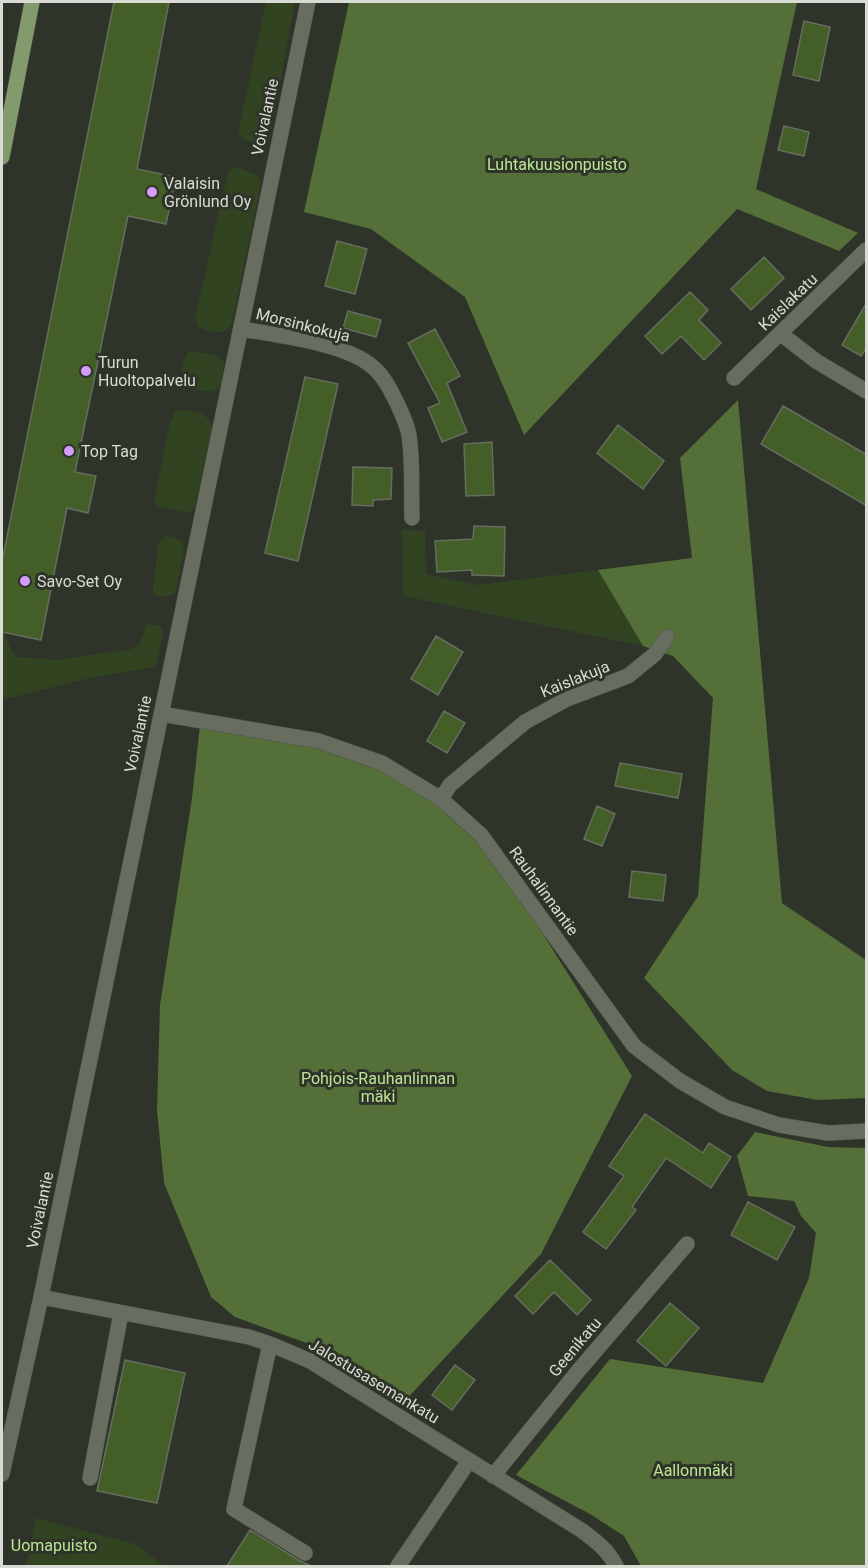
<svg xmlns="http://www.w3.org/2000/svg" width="868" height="1568" font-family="Roboto,sans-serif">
<rect width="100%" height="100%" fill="#2e3429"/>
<path fill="#324321" d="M 266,2 L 295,2 L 270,137 L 256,144 L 243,139 L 238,133 Z
M 236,167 L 258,175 L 261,183 L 232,323 C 223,337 212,332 198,327 L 195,319 L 228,172 L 231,169 Z
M 189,351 L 213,354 L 224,362 C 223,399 213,395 184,384 C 180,374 182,361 189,351 Z
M 175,410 C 190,411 208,410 212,427 L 195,506 L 192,511 L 188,513 L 156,506 L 155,499 L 169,426 Z
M 402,529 L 425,531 L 426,574 L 478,585 L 598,570 L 643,646 L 403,596 Z
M 167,536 L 181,540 L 184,549 L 176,592 C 169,597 162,598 154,595 L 153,588 L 159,541 Z
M 147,624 L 160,626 L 163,632 L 156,664 L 153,667 L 90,678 L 2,700 L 2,632 L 4,632 L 11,650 L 18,657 L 57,660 L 131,649 L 139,644 Z
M 36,1518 L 135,1544 L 164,1566 L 26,1566 Z"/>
<path fill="#546f37" d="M 349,2 L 797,2 L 756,189 L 858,233 L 839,251 L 737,209 L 524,435 L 465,297 L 371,229 L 304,212 Z
M 738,400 L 782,903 L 866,960 L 866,1098 L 817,1100 L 767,1091 L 732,1070 L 644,978 L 698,896 L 713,698 L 673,656 L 643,646 L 598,570 L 692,558 L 680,458 Z
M 200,725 L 319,741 L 382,763 L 481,835 L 632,1076 L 541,1254 L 403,1403 L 338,1360 L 312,1345 L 235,1317 L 211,1297 L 164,1183 L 157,1110 L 160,1005 L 192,798 Z
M 755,1132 L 828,1147 L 866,1148 L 866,1566 L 641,1566 L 624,1536 L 590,1514 L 516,1475 L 610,1359 L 763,1383 L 809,1278 L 816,1233 L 801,1216 L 794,1201 L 748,1196 L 737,1156 Z"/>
<path fill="#445e27" stroke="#666d60" stroke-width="1.5" d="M 114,2 L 169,2 L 137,169 L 176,177 L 166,224 L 128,216 L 75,472 L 96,476 L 88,513 L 67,508 L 41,640 L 2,632 L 2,562 Z
M 804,21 L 830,27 L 819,81 L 793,75 Z
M 784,126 L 809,132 L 804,156 L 778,150 Z
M 337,241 L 367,249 L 355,294 L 325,286 Z
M 764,257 L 784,278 L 751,310 L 731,289 Z
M 690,292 L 708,310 L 699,320 L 721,343 L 704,360 L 681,336 L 662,354 L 645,336 Z
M 867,302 L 867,347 L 861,356 L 842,345 Z
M 348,311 L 381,320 L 376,337 L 343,328 Z
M 435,329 L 460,376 L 447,383 L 467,432 L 442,442 L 428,408 L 440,403 L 408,343 Z
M 305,377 L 338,384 L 298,561 L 265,553 Z
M 783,406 L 867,455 L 867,506 L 761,444 Z
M 618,425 L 664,461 L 643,489 L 597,453 Z
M 492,442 L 494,495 L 466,496 L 464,444 Z
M 353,467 L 392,468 L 391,499 L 373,500 L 373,506 L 352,505 Z
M 474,526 L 505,527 L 504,576 L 472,575 L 472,570 L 437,572 L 435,541 L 473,539 Z
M 436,636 L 463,652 L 438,695 L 411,679 Z
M 444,711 L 465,723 L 447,753 L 427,741 Z
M 620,763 L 682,774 L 678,798 L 615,786 Z
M 597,806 L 615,814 L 602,846 L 584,839 Z
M 632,871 L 666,875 L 663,901 L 629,897 Z
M 645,1114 L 703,1153 L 709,1143 L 731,1157 L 711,1188 L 666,1158 L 632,1207 L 636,1210 L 606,1249 L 583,1232 L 624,1176 L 609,1166 Z
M 748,1202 L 795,1227 L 777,1260 L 731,1235 Z
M 550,1260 L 591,1300 L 577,1315 L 554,1292 L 533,1314 L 515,1296 Z
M 670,1303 L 699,1328 L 666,1366 L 637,1341 Z
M 125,1360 L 185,1373 L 157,1503 L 97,1491 Z
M 455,1365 L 475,1380 L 452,1410 L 432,1395 Z
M 250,1530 L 300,1561 L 311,1566 L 227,1566 Z"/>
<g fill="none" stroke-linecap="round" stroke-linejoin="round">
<g stroke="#4c5248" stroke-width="16">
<path id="minor" d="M 241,329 C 276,335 341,343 369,364 C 382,373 389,387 396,401 C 401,412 407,423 409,435 C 413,462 411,491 412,518
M 781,334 L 816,361 L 866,391
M 734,378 L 866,250
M 161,714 L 319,741 L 382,763 L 441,799 L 481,835 L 634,1046 L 680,1081 L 725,1107 L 779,1125 L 828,1133 L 866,1131
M 441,799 L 450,785 L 525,722 L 567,699 L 628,676 L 655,654 L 667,637
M 41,1297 L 249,1337 L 270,1344 L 310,1361 L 581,1530 C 596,1541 608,1550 616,1566
M 270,1344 L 234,1509 L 305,1553
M 2,1474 L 41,1297 L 308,2
M 493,1476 L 579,1370 L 687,1244
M 90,1478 L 121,1313
M 398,1566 L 469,1461"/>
</g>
<g stroke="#4c5248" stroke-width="16">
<path id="major" d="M 2,157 L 32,2"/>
</g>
<use href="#minor" stroke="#676e60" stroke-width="15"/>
<use href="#major" stroke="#839a6d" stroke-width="15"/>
</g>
<g fill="#d49cfb" stroke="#2e3429" stroke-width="2">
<circle cx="152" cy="192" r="6"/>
<circle cx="86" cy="371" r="6"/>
<circle cx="69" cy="451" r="6"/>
<circle cx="25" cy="581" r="6"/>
</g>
<g text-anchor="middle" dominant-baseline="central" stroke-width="6" stroke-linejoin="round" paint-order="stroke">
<g font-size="16" fill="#d8dcd4" stroke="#2e3429">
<text transform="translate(265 117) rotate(-78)">Voivalantie</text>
<text transform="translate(788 302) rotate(-44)">Kaislakatu</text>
<text transform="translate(303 325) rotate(14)">Morsinkokuja</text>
<text transform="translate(575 679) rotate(-22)">Kaislakuja</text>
<text transform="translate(138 734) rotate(-78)">Voivalantie</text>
<text transform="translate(544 891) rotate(54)">Rauhalinnantie</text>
<text transform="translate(40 1210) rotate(-78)">Voivalantie</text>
<text transform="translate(575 1347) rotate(-50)">Geenikatu</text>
<text transform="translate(374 1381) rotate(31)">Jalostusasemankatu</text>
</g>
<g font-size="16" fill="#bce693" stroke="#2e3429">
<text x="557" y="164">Luhtakuusionpuisto</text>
<text x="378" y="1078">Pohjois-Rauhanlinnan<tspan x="378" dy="18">mäki</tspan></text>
<text x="693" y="1470">Aallonmäki</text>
<text x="54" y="1545">Uomapuisto</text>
</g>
<g font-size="16" fill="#d8dcd4" stroke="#2e3429" text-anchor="start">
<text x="164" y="183">Valaisin<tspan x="164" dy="18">Grönlund Oy</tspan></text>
<text x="98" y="362">Turun<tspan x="98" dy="18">Huoltopalvelu</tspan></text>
<text x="81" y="451">Top Tag</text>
<text x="37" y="581">Savo-Set Oy</text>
</g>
</g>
<rect width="868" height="1568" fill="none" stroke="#d8dcd4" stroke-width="6"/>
</svg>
